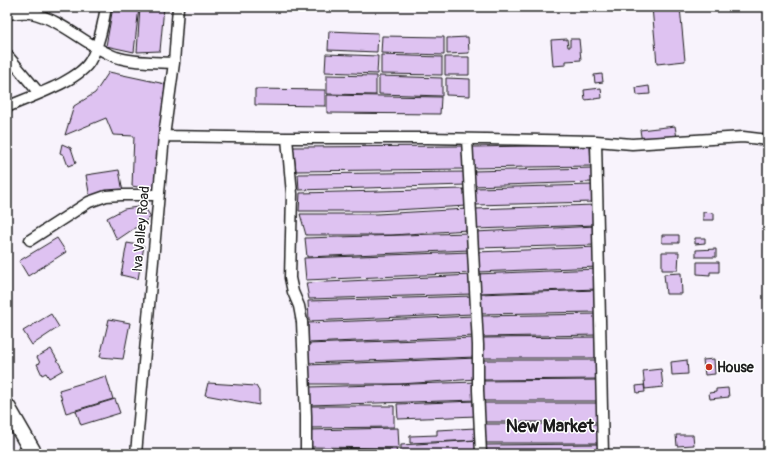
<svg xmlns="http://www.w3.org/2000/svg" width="775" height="461" font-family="Pangolin,sans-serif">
<rect width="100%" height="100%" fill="#f8f3fc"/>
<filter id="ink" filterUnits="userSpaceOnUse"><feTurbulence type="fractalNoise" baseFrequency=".025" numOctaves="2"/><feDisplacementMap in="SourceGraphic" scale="8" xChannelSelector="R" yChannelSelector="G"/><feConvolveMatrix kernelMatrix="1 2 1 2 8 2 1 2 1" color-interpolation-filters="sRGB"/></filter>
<g filter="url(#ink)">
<path fill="#dec2f1" stroke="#1c1c1c" d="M 113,7 L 139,7 L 134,52 L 106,46 Z
M 140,7 L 164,7 L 160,51 L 137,52 Z
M 652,7 L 680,7 L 685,61 L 657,64 Z
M 329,31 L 378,33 L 377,52 L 328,50 Z
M 382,36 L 444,37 L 444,55 L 381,53 Z
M 468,37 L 469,53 L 447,54 L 447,38 Z
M 567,39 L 568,47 L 570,47 L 570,39 L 579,39 L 581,60 L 566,61 L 566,65 L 553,66 L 551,40 Z
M 326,54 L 378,56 L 377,74 L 325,72 Z
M 381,55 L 442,57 L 442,75 L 381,74 Z
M 445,57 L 469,57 L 469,75 L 445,75 Z
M 109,72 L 165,84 L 155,190 L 132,186 L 134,136 L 113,135 L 106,118 L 65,135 L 74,106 L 95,93 Z
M 602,74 L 603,82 L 595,83 L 594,75 Z
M 327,75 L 376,76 L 376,95 L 327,94 Z
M 379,76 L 442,78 L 442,96 L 379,94 Z
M 446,78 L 470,79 L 470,96 L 446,95 Z
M 649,86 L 650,94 L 637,95 L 636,88 Z
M 601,88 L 602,98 L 585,100 L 584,90 Z
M 255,89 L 325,90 L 325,106 L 255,105 Z
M 327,95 L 441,97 L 440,114 L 327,113 Z
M 675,126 L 677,138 L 642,142 L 640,130 Z
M 62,144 L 71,148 L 76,163 L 68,166 L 64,155 L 60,153 Z
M 590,145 L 591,166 L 472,168 L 472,147 Z
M 463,146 L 464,169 L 296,171 L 293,147 Z
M 592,168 L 593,182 L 473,186 L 473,171 Z
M 119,170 L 123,192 L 90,198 L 86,175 Z
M 465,172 L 466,185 L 299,190 L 298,174 Z
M 593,185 L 593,202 L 475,205 L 474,188 Z
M 464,189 L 467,206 L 376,211 L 299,211 L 300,193 Z
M 595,205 L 596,225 L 476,229 L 475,209 Z
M 144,206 L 151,217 L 117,240 L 107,218 L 124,209 Z
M 467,209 L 468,230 L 392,235 L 306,235 L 300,214 L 377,214 Z
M 703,212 L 714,213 L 714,220 L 703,220 Z
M 596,226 L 597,245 L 476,248 L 475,232 Z
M 468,233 L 469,250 L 307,257 L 305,238 Z
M 662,235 L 679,235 L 679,243 L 662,243 Z
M 57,238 L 66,252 L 28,276 L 19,261 Z
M 695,238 L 705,238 L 705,243 L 695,244 Z
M 127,243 L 144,246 L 138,279 L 121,275 Z
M 597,247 L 598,267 L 478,272 L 477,252 Z
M 716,249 L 716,257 L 696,257 L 696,250 Z
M 471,252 L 471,273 L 306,280 L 304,258 Z
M 662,252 L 679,252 L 678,270 L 662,270 Z
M 697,262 L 719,262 L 719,272 L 710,272 L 710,275 L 697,274 Z
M 598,269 L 598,289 L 477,293 L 476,274 Z
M 681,273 L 682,294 L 666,294 L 664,274 Z
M 472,275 L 472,294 L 309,299 L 306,283 Z
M 598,290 L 597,312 L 480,314 L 478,294 Z
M 473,296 L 473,314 L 309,321 L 308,301 Z
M 51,314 L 59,327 L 32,345 L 23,331 Z
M 598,314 L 598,335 L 481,337 L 479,316 Z
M 474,316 L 476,336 L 308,343 L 308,323 Z
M 109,319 L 130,323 L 123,359 L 100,357 Z
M 599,337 L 599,358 L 481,358 L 481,338 Z
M 475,338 L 476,357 L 308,363 L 307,344 Z
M 51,349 L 63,370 L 49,378 L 46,373 L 42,375 L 37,364 L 40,363 L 37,357 Z
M 477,358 L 477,379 L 400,384 L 308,384 L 307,365 Z
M 714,359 L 715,374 L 705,375 L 703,360 Z
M 481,360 L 598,360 L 599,379 L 481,380 Z
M 687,360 L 688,374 L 672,375 L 671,362 Z
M 661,369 L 663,387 L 645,389 L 643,371 Z
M 106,376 L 113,399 L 66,413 L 59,390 Z
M 600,380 L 600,401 L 483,401 L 481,381 Z
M 477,382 L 477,400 L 309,405 L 309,387 Z
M 208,383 L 256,386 L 259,391 L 259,405 L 205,395 Z
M 644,385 L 645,392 L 637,393 L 636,386 Z
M 728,388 L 729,397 L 710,399 L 709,393 L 716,392 L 716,389 Z
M 115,399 L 120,413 L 81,425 L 76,411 Z
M 476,401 L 477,416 L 398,419 L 397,404 Z
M 483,403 L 600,403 L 601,422 L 483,422 Z
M 309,406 L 394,406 L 394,427 L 309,428 Z
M 483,424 L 600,424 L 600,443 L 484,443 Z
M 398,428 L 399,448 L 310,447 L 309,430 Z
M 476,428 L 477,440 L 410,443 L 410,436 L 437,435 L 437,430 Z
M 676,435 L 693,435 L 694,445 L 677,446 Z
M 478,440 L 480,453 L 401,454 L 401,445 Z
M 601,444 L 601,454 L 485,454 L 484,445 Z
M 396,448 L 397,454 L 310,454 L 310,449 Z
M 684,448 L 695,449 L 695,454 L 683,454 Z
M 678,449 L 679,454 L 664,454 L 663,450 Z"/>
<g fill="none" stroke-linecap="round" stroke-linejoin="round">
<g stroke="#1c1c1c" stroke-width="13">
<path id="minor" d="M 7,14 C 15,13 23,12 31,13 C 63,20 86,46 116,57 C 134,63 155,62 174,63
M 7,55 L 39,93
M 7,107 C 29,97 79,81 90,61 C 99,46 103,24 106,7
M 164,136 L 287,138 L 427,138 L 596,141 L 632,144 L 743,137 L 768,140
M 287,138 L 292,194 L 290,278 L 293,292 L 299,306 L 302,322 L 306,416 L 306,454
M 467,139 L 478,345 L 478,390 L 481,454
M 596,141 L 603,454
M 30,240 L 89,202 L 106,196 L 121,195 L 158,195
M 136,454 L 164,136 L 174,63 L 178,7"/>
</g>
<g stroke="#1c1c1c" stroke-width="19">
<path id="primary" d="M 7,407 L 34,454"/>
</g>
<use href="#minor" stroke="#fff" stroke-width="10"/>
<use href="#primary" stroke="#fff" stroke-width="16"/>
</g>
</g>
<circle fill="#c8321e" stroke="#fff" stroke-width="1.5" cx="709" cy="367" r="4"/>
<g text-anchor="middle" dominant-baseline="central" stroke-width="3" stroke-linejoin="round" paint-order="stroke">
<g font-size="14" fill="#1c1c1c" stroke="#fff">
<text transform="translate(141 229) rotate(-85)">Iva Valley Road</text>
</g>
<g font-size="14" font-weight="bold" fill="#1c1c1c" stroke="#fff" text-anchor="start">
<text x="717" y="367">House</text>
</g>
<g font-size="18" font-weight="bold" fill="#1c1c1c" stroke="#fff">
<text x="550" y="426">New Market</text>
</g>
</g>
<rect width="775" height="461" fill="none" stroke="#fff" stroke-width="24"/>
<rect x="12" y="12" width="751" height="437" fill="none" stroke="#1c1c1c" stroke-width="1.5" filter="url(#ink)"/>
</svg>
